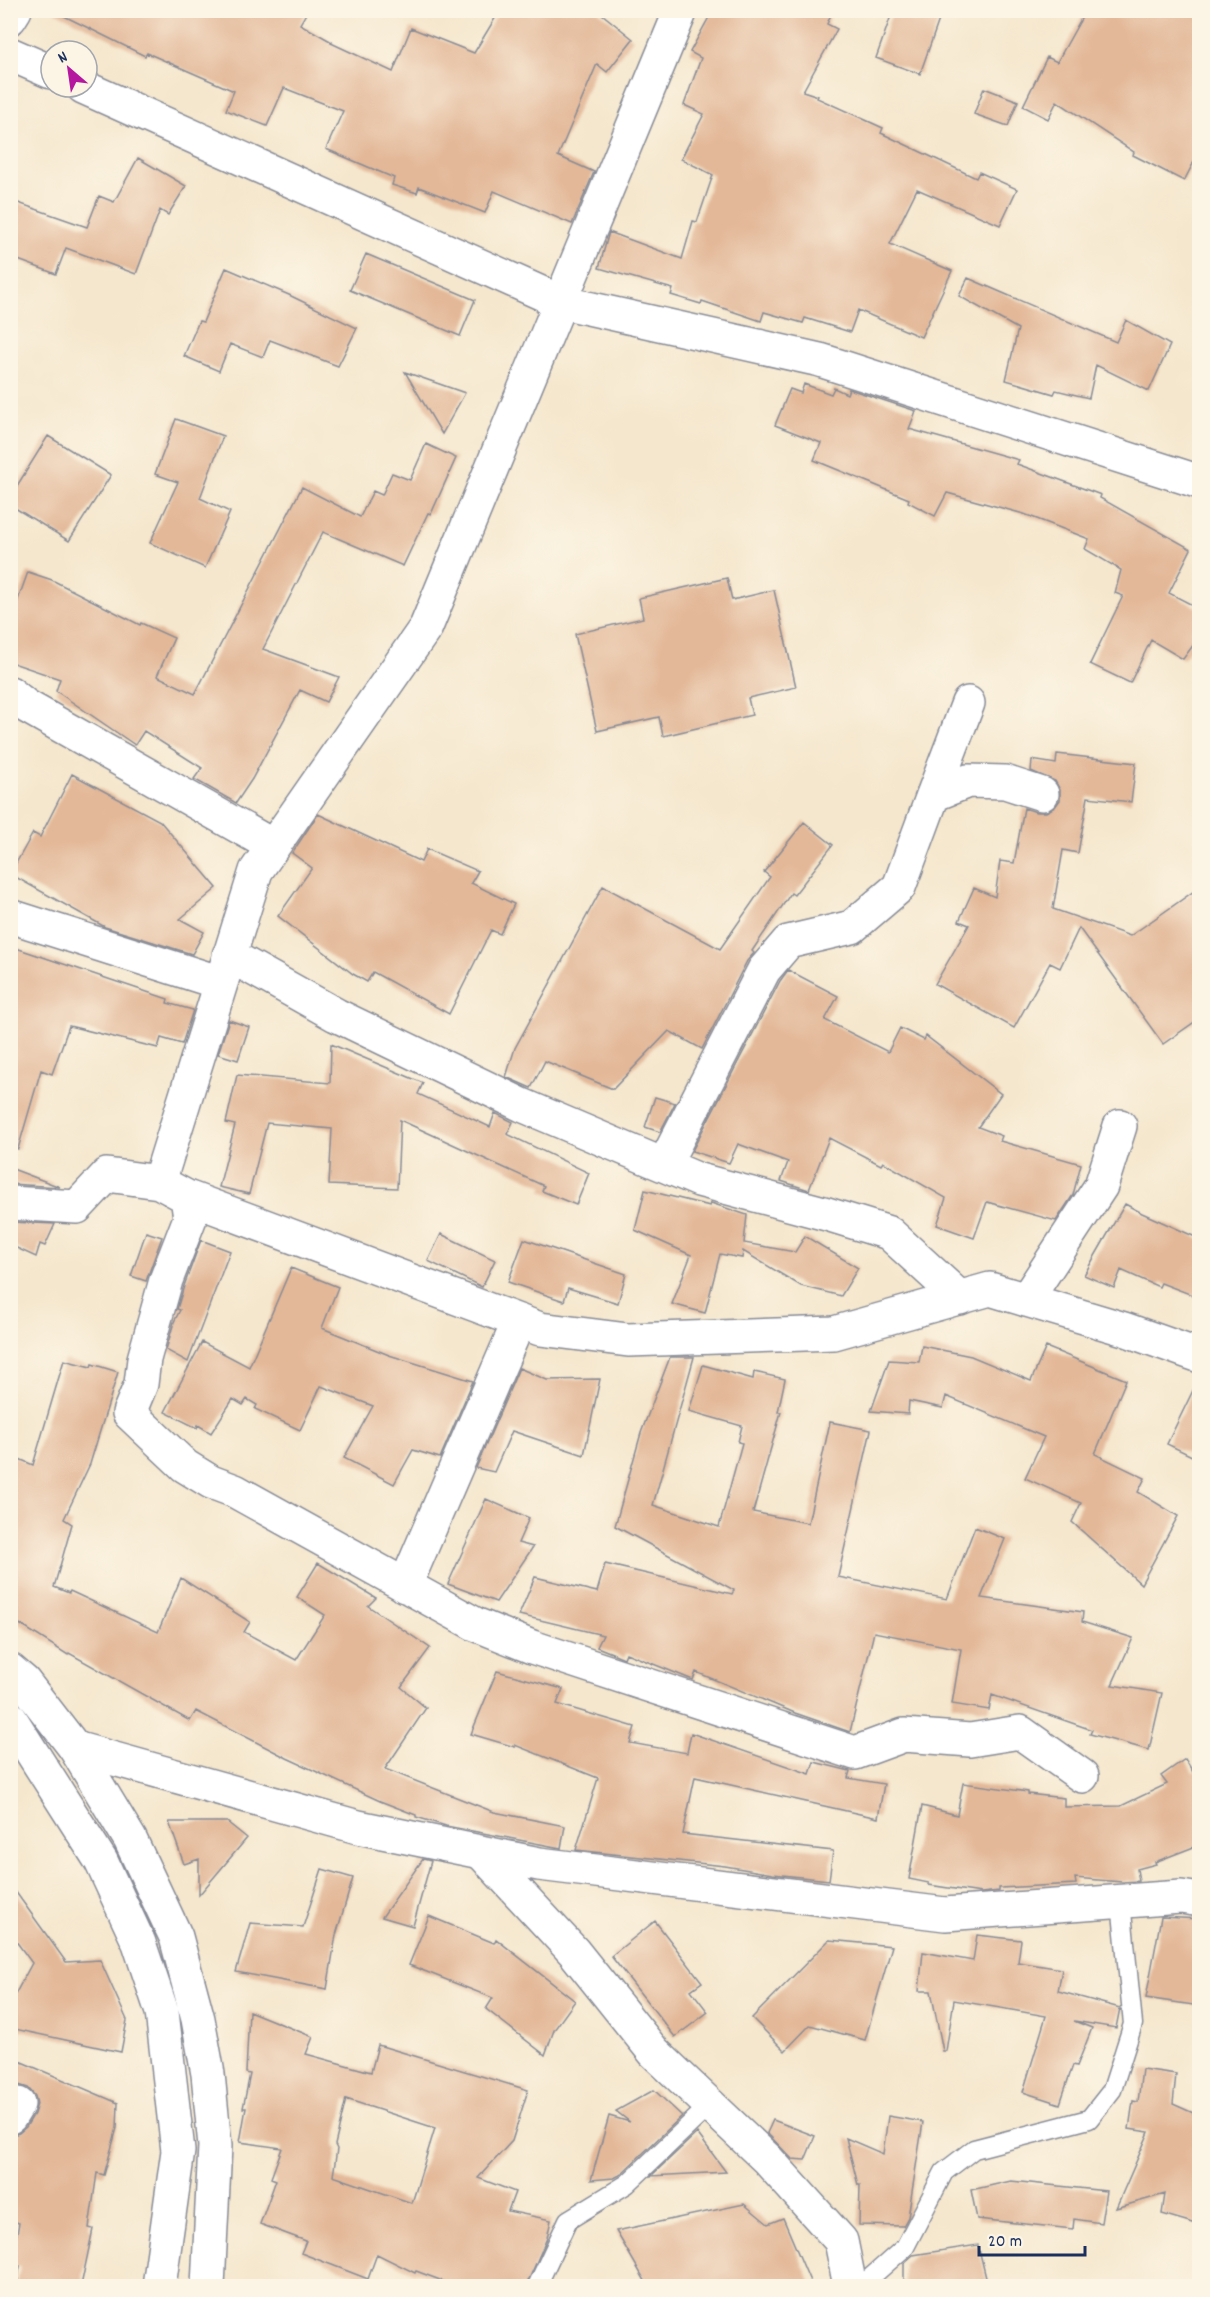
<svg xmlns="http://www.w3.org/2000/svg" width="1210" height="2297" font-family="Dekko,sans-serif">
<rect width="100%" height="100%" fill="#fcf5e5"/>
<filter id="ink" filterUnits="userSpaceOnUse"><feTurbulence type="fractalNoise" baseFrequency=".0167" numOctaves="2"/><feDisplacementMap in="SourceGraphic" scale="12" xChannelSelector="R" yChannelSelector="G"/><feConvolveMatrix kernelMatrix="1 2 1 2 8 2 1 2 1" color-interpolation-filters="sRGB"/></filter>
<filter id="wash" filterUnits="userSpaceOnUse"><feTurbulence type="fractalNoise" baseFrequency=".008" numOctaves="4" result="noise"/><feDisplacementMap in="SourceGraphic" scale="24" xChannelSelector="R" yChannelSelector="G"/><feGaussianBlur stdDeviation="1.35" result="paint"/><feColorMatrix in="noise" values="0 0 0 0 0 0 0 0 0 0 0 0 0 0 0 0 0 1.4 0 .05"/><feComposite in="paint" operator="in"/></filter>
<g filter="url(#wash)">
<rect width="100%" height="100%" fill="#f5e7cd"/>
<g id="blocks">
<path fill="#e3b898" fill-rule="evenodd" d="M 52,10 L 308,10 L 300,24 L 332,42 L 331,43 L 393,72 L 411,28 L 474,53 L 500,10 L 597,10 L 633,39 L 607,72 L 597,64 L 558,156 L 594,172 L 572,224 L 494,191 L 485,213 L 419,187 L 417,193 L 392,185 L 394,178 L 326,149 L 343,111 L 284,88 L 267,126 L 226,110 L 234,91 L 147,53 L 145,56 Z
M 713,10 L 833,10 L 827,24 L 837,29 L 803,91 L 818,96 L 817,98 L 883,128 L 881,133 L 976,178 L 979,172 L 1017,189 L 1000,225 L 917,189 L 890,244 L 952,271 L 921,337 L 858,310 L 850,332 L 805,318 L 803,323 L 764,312 L 761,321 L 702,301 L 701,304 L 671,295 L 673,289 L 599,268 L 609,232 L 682,259 L 693,221 L 697,222 L 713,175 L 681,159 L 704,114 L 684,105 L 701,58 L 690,52 Z
M 893,10 L 922,10 L 940,17 L 920,74 L 876,58 Z
M 1086,10 L 1200,10 L 1200,150 L 1184,181 L 1133,155 L 1134,152 L 1057,101 L 1048,119 L 1023,106 L 1047,57 L 1057,62 Z
M 984,88 L 1018,101 L 1008,126 L 974,114 Z
M 138,158 L 186,186 L 168,215 L 160,210 L 136,274 L 66,248 L 56,274 L 10,257 L 10,200 L 87,227 L 99,196 L 114,202 Z
M 366,254 L 475,300 L 460,336 L 350,290 Z
M 226,268 L 289,295 L 357,328 L 338,366 L 270,340 L 263,357 L 230,344 L 219,371 L 184,356 L 199,321 L 203,322 Z
M 968,278 L 1116,342 L 1126,320 L 1170,345 L 1149,391 L 1096,365 L 1089,398 L 1056,390 L 1054,394 L 1006,380 L 1018,329 L 959,296 Z
M 405,372 L 465,393 L 442,434 Z
M 804,384 L 831,394 L 834,388 L 847,394 L 849,389 L 916,411 L 909,429 L 1019,460 L 1017,464 L 1101,495 L 1100,498 L 1191,549 L 1169,593 L 1200,609 L 1200,636 L 1183,659 L 1151,640 L 1130,683 L 1090,664 L 1123,596 L 1115,593 L 1121,570 L 1085,549 L 1089,539 L 1024,514 L 947,493 L 935,516 L 908,502 L 909,499 L 814,460 L 821,443 L 775,425 L 790,389 L 801,393 Z
M 176,419 L 223,436 L 200,498 L 230,512 L 205,568 L 150,543 L 178,482 L 155,474 Z
M 48,436 L 111,475 L 69,541 L 10,505 L 10,497 Z
M 426,444 L 456,458 L 431,514 L 428,513 L 403,566 L 323,532 L 263,649 L 339,677 L 326,702 L 300,690 L 252,779 L 236,803 L 194,779 L 202,768 L 144,731 L 135,745 L 56,691 L 60,679 L 10,662 L 10,622 L 28,572 L 52,580 L 140,625 L 141,623 L 174,638 L 157,676 L 195,694 L 302,487 L 360,517 L 373,491 L 382,495 L 392,473 L 410,480 Z
M 727,578 L 732,600 L 774,590 L 796,687 L 748,698 L 752,715 L 663,736 L 659,717 L 597,731 L 575,634 L 643,618 L 639,598 Z
M 1057,754 L 1136,763 L 1131,802 L 1088,797 L 1078,853 L 1063,850 L 1053,909 L 1130,936 L 1200,887 L 1200,1018 L 1163,1044 L 1079,928 L 1060,968 L 1050,963 L 1014,1028 L 935,984 L 969,925 L 959,921 L 974,888 L 995,897 L 1000,861 L 1014,863 L 1024,808 L 1036,812 L 1046,812 L 1055,807 L 1060,800 L 1060,790 L 1055,781 L 1031,771 L 1032,760 L 1056,764 Z
M 72,774 L 160,821 L 217,888 L 180,919 L 204,932 L 192,954 L 105,927 L 10,874 L 33,833 L 40,837 Z
M 318,814 L 421,862 L 427,849 L 478,871 L 471,883 L 514,904 L 500,934 L 491,930 L 449,1014 L 373,972 L 367,982 L 353,974 L 278,916 L 312,868 L 292,853 Z
M 804,822 L 833,845 L 794,895 L 791,893 L 752,951 L 754,953 L 747,961 L 702,1049 L 669,1031 L 613,1089 L 545,1061 L 531,1088 L 506,1077 L 515,1048 L 603,886 L 720,949 L 770,877 L 764,872 Z
M 10,946 L 168,999 L 167,1003 L 193,1010 L 182,1044 L 161,1038 L 158,1048 L 69,1026 L 52,1074 L 41,1070 L 18,1149 L 10,1148 Z
M 788,970 L 838,996 L 825,1020 L 888,1052 L 900,1028 L 924,1040 L 926,1036 L 1001,1094 L 978,1127 L 1002,1136 L 1000,1141 L 1081,1164 L 1073,1195 L 1056,1221 L 987,1202 L 974,1238 L 937,1225 L 946,1198 L 883,1162 L 881,1165 L 829,1138 L 809,1190 L 781,1181 L 788,1162 L 738,1144 L 729,1163 L 692,1151 L 780,981 Z
M 229,1020 L 249,1027 L 238,1060 L 218,1054 Z
M 331,1044 L 423,1083 L 418,1094 L 490,1127 L 495,1113 L 513,1122 L 507,1134 L 589,1173 L 576,1205 L 542,1191 L 544,1186 L 400,1120 L 397,1188 L 329,1185 L 332,1129 L 267,1123 L 249,1194 L 219,1187 L 235,1125 L 226,1123 L 237,1075 L 330,1083 Z
M 655,1097 L 675,1103 L 660,1132 L 645,1127 Z
M 10,1168 L 60,1187 L 10,1184 Z
M 645,1190 L 710,1206 L 711,1203 L 747,1215 L 744,1243 L 795,1252 L 805,1236 L 858,1268 L 841,1296 L 801,1286 L 743,1251 L 742,1258 L 720,1254 L 705,1313 L 672,1304 L 691,1255 L 635,1230 Z
M 1125,1204 L 1142,1213 L 1200,1239 L 1200,1298 L 1161,1283 L 1159,1287 L 1121,1270 L 1114,1288 L 1084,1275 Z
M 10,1222 L 55,1224 L 45,1246 L 40,1244 L 36,1257 L 10,1245 Z
M 146,1232 L 162,1237 L 146,1281 L 131,1276 Z
M 441,1234 L 495,1260 L 482,1287 L 428,1261 Z
M 524,1239 L 626,1274 L 618,1303 L 568,1288 L 564,1301 L 508,1282 Z
M 201,1240 L 230,1251 L 188,1362 L 166,1350 L 174,1322 L 180,1310 L 177,1309 L 184,1286 Z
M 291,1268 L 338,1287 L 322,1328 L 389,1355 L 473,1381 L 440,1458 L 413,1450 L 394,1484 L 344,1458 L 373,1406 L 321,1386 L 300,1430 L 255,1409 L 257,1405 L 247,1399 L 243,1405 L 233,1399 L 211,1433 L 198,1425 L 197,1428 L 165,1412 L 202,1342 L 249,1367 Z
M 922,1346 L 971,1356 L 1031,1381 L 1046,1347 L 1126,1380 L 1095,1454 L 1145,1478 L 1138,1492 L 1178,1516 L 1141,1584 L 1072,1522 L 1081,1503 L 1025,1478 L 1044,1437 L 946,1396 L 943,1408 L 909,1401 L 908,1414 L 871,1411 L 889,1360 L 919,1362 Z
M 670,1357 L 694,1357 L 653,1505 L 719,1527 L 742,1443 L 738,1442 L 742,1426 L 689,1411 L 703,1365 L 753,1379 L 754,1372 L 785,1379 L 778,1412 L 781,1412 L 753,1512 L 808,1523 L 830,1422 L 871,1430 L 838,1577 L 947,1599 L 975,1527 L 1005,1539 L 981,1598 L 1083,1612 L 1082,1622 L 1133,1638 L 1112,1685 L 1162,1693 L 1149,1750 L 1090,1734 L 1092,1730 L 992,1695 L 989,1710 L 952,1704 L 961,1649 L 874,1632 L 850,1732 L 795,1713 L 696,1672 L 693,1680 L 626,1653 L 624,1658 L 612,1653 L 597,1647 L 603,1635 L 519,1615 L 535,1577 L 597,1592 L 605,1564 L 732,1594 L 734,1590 L 615,1526 L 641,1433 Z
M 64,1360 L 91,1367 L 92,1364 L 118,1372 L 90,1464 L 64,1519 L 72,1524 L 54,1587 L 69,1593 L 70,1591 L 158,1632 L 181,1578 L 250,1622 L 244,1632 L 296,1660 L 325,1615 L 297,1597 L 318,1563 L 376,1598 L 368,1606 L 430,1648 L 401,1687 L 426,1708 L 385,1769 L 494,1812 L 565,1826 L 561,1848 L 446,1826 L 416,1817 L 416,1815 L 380,1801 L 287,1758 L 196,1711 L 190,1721 L 69,1653 L 68,1655 L 10,1618 L 10,1455 L 33,1465 Z
M 519,1368 L 547,1380 L 600,1379 L 584,1455 L 512,1431 L 494,1472 L 476,1468 Z
M 1200,1376 L 1200,1460 L 1167,1444 Z
M 486,1499 L 529,1518 L 518,1543 L 533,1547 L 496,1602 L 448,1584 Z
M 497,1671 L 563,1689 L 557,1704 L 635,1727 L 630,1743 L 687,1753 L 691,1733 L 810,1774 L 814,1762 L 850,1771 L 848,1778 L 884,1784 L 878,1818 L 695,1777 L 683,1834 L 833,1851 L 829,1880 L 773,1874 L 725,1866 L 576,1850 L 598,1778 L 515,1745 L 515,1747 L 471,1734 Z
M 1185,1759 L 1193,1772 L 1200,1769 L 1199,1845 L 1155,1862 L 1156,1864 L 1137,1869 L 1139,1881 L 1122,1882 L 1075,1878 L 1076,1884 L 999,1888 L 999,1891 L 981,1893 L 929,1885 L 929,1883 L 909,1879 L 922,1806 L 957,1815 L 963,1783 L 1028,1792 L 1028,1794 L 1064,1798 L 1064,1807 L 1121,1806 L 1167,1784 L 1161,1776 Z
M 169,1822 L 227,1822 L 247,1838 L 199,1895 L 199,1859 L 184,1864 Z
M 423,1859 L 431,1861 L 413,1926 L 382,1917 Z
M 322,1869 L 353,1878 L 336,1935 L 327,1989 L 236,1972 L 250,1923 L 303,1927 Z
M 10,1884 L 66,1962 L 100,1960 L 127,2020 L 121,2052 L 10,2028 L 10,2004 L 32,1963 L 10,1933 Z
M 429,1916 L 494,1943 L 496,1939 L 575,2001 L 554,2030 L 545,2055 L 486,2009 L 493,1998 L 409,1965 Z
M 1161,1917 L 1200,1919 L 1200,2006 L 1146,1998 Z
M 655,1921 L 702,1982 L 691,1990 L 708,2012 L 675,2037 L 611,1956 Z
M 977,1935 L 1021,1940 L 1018,1962 L 1062,1969 L 1058,1991 L 1120,2008 L 1116,2028 L 1074,2021 L 1092,2028 L 1077,2066 L 1073,2065 L 1060,2104 L 1023,2092 L 1046,2016 L 954,2000 L 946,2051 L 943,2051 L 931,1991 L 919,1991 L 923,1952 L 973,1961 Z
M 829,1940 L 892,1946 L 865,2040 L 810,2025 L 785,2051 L 752,2018 Z
M 249,2011 L 313,2037 L 306,2054 L 371,2072 L 378,2045 L 528,2090 L 512,2141 L 478,2178 L 515,2192 L 508,2211 L 551,2220 L 547,2238 L 526,2286 L 456,2286 L 416,2271 L 415,2273 L 377,2254 L 368,2279 L 301,2253 L 306,2241 L 260,2224 L 276,2180 L 271,2178 L 282,2148 L 240,2142 L 246,2108 L 243,2108 L 250,2074 L 246,2073 ZM 346,2099 L 435,2128 L 412,2203 L 333,2176 L 337,2149 L 335,2145 Z
M 10,2057 L 118,2103 L 117,2128 L 104,2175 L 97,2173 L 89,2228 L 93,2229 L 81,2286 L 17,2286 L 20,2266 L 11,2265 L 19,2223 L 10,2220 L 10,2136 L 19,2133 L 26,2127 L 34,2114 L 37,2104 L 35,2096 L 28,2088 L 19,2085 L 10,2087 Z
M 1142,2069 L 1176,2074 L 1173,2104 L 1200,2116 L 1200,2225 L 1162,2214 L 1165,2194 L 1116,2208 L 1149,2132 L 1129,2129 L 1133,2101 L 1138,2102 Z
M 654,2090 L 682,2116 L 620,2175 L 614,2178 L 591,2180 L 609,2116 L 630,2122 L 616,2111 Z
M 888,2116 L 923,2122 L 908,2217 L 903,2226 L 859,2225 L 860,2185 L 858,2185 L 846,2138 L 883,2154 Z
M 773,2120 L 815,2136 L 805,2160 L 792,2159 L 767,2133 Z
M 697,2133 L 726,2172 L 651,2176 Z
M 1011,2181 L 1106,2191 L 1101,2223 L 1074,2219 L 1073,2229 L 977,2219 L 971,2190 Z
M 744,2204 L 768,2224 L 783,2218 L 812,2286 L 648,2286 L 616,2231 Z
M 978,2245 L 988,2286 L 904,2286 L 904,2263 L 913,2255 Z"/>
</g>
</g>
<g filter="url(#ink)">
<use href="#blocks" fill-opacity="0" stroke="#888b96" stroke-width="1.5"/>
<g fill="none" stroke-linecap="round" stroke-linejoin="round">
<g stroke="#888b96" stroke-width="21">
<path id="service" d="M 537,2286 L 568,2220 L 627,2184 L 710,2105
M 861,2286 L 905,2247 L 944,2172 L 974,2149 L 1089,2119 L 1112,2090 L 1133,2024 L 1121,1902"/>
</g>
<g stroke="#888b96" stroke-width="36">
<path id="minor" d="M 10,18 L 15,10
M 10,54 L 51,72
M 83,87 L 561,302 L 820,360 L 1200,482
M 10,693 L 26,706 L 273,846
M 933,795 L 968,703
M 10,916 L 221,983
M 229,955 L 336,1015 L 522,1105 L 699,1180 L 827,1214 L 889,1233 L 960,1298
M 664,1165 L 764,970 L 788,942 L 852,927 L 899,887 L 933,795 L 968,781 L 1005,782 L 1042,794
M 159,1182 L 256,871 L 426,627 L 681,10
M 187,1197 L 190,1218 L 166,1280 L 144,1359 L 141,1384 L 129,1413 L 185,1466 L 211,1482 L 235,1491 L 475,1624 L 532,1647 L 855,1753 L 904,1735 L 970,1740 L 1020,1732 L 1082,1776
M 10,1203 L 77,1207 L 107,1175 L 159,1182 L 187,1197 L 540,1329 L 628,1340 L 834,1333 L 990,1289 L 1124,1329 L 1200,1356
M 1026,1300 L 1101,1186 L 1120,1126
M 405,1586 L 519,1321
M 75,1748 L 358,1827 L 539,1864 L 945,1914 L 1181,1897 L 1200,1900
M 481,1852 L 574,1952 L 654,2052 L 767,2159 L 841,2241 L 850,2286
M 10,2117 L 18,2104"/>
</g>
<g stroke="#888b96" stroke-width="36">
<path id="secondary" d="M 10,1670 L 24,1682 L 75,1748 L 130,1839 L 176,1937 L 198,2019 L 208,2074 L 215,2146 L 208,2286
M 10,1718 L 101,1861 L 139,1943 L 162,2012 L 178,2151 L 159,2286"/>
</g>
<use href="#service" stroke="#fff" stroke-width="18"/>
<use href="#minor" stroke="#fff" stroke-width="33"/>
<use href="#secondary" stroke="#fff" stroke-width="33"/>
</g>
</g>
<rect width="1210" height="2297" fill="none" stroke="#fcf5e5" stroke-width="36"/>
<g transform="translate(69 69) rotate(331)"><circle r="28" fill="#fcf5e5" stroke="#a2a6af" stroke-width="1.5"/>
<path d="M0-4.5L10 22L0 15L-10 22Z" fill="#b5179e"/>
<text y="-9" font-size="16" font-weight="bold" text-anchor="middle" fill="#1b2f5e">N</text>
</g>
<path d="M979 2246v9h106v-9" fill="none" stroke="#1b2f5e" stroke-width="3"/>
<text x="988" y="2246" font-size="18" fill="#1b2f5e" stroke="#fcf5e5" stroke-width="4.5" paint-order="stroke">20 m</text>
</svg>
